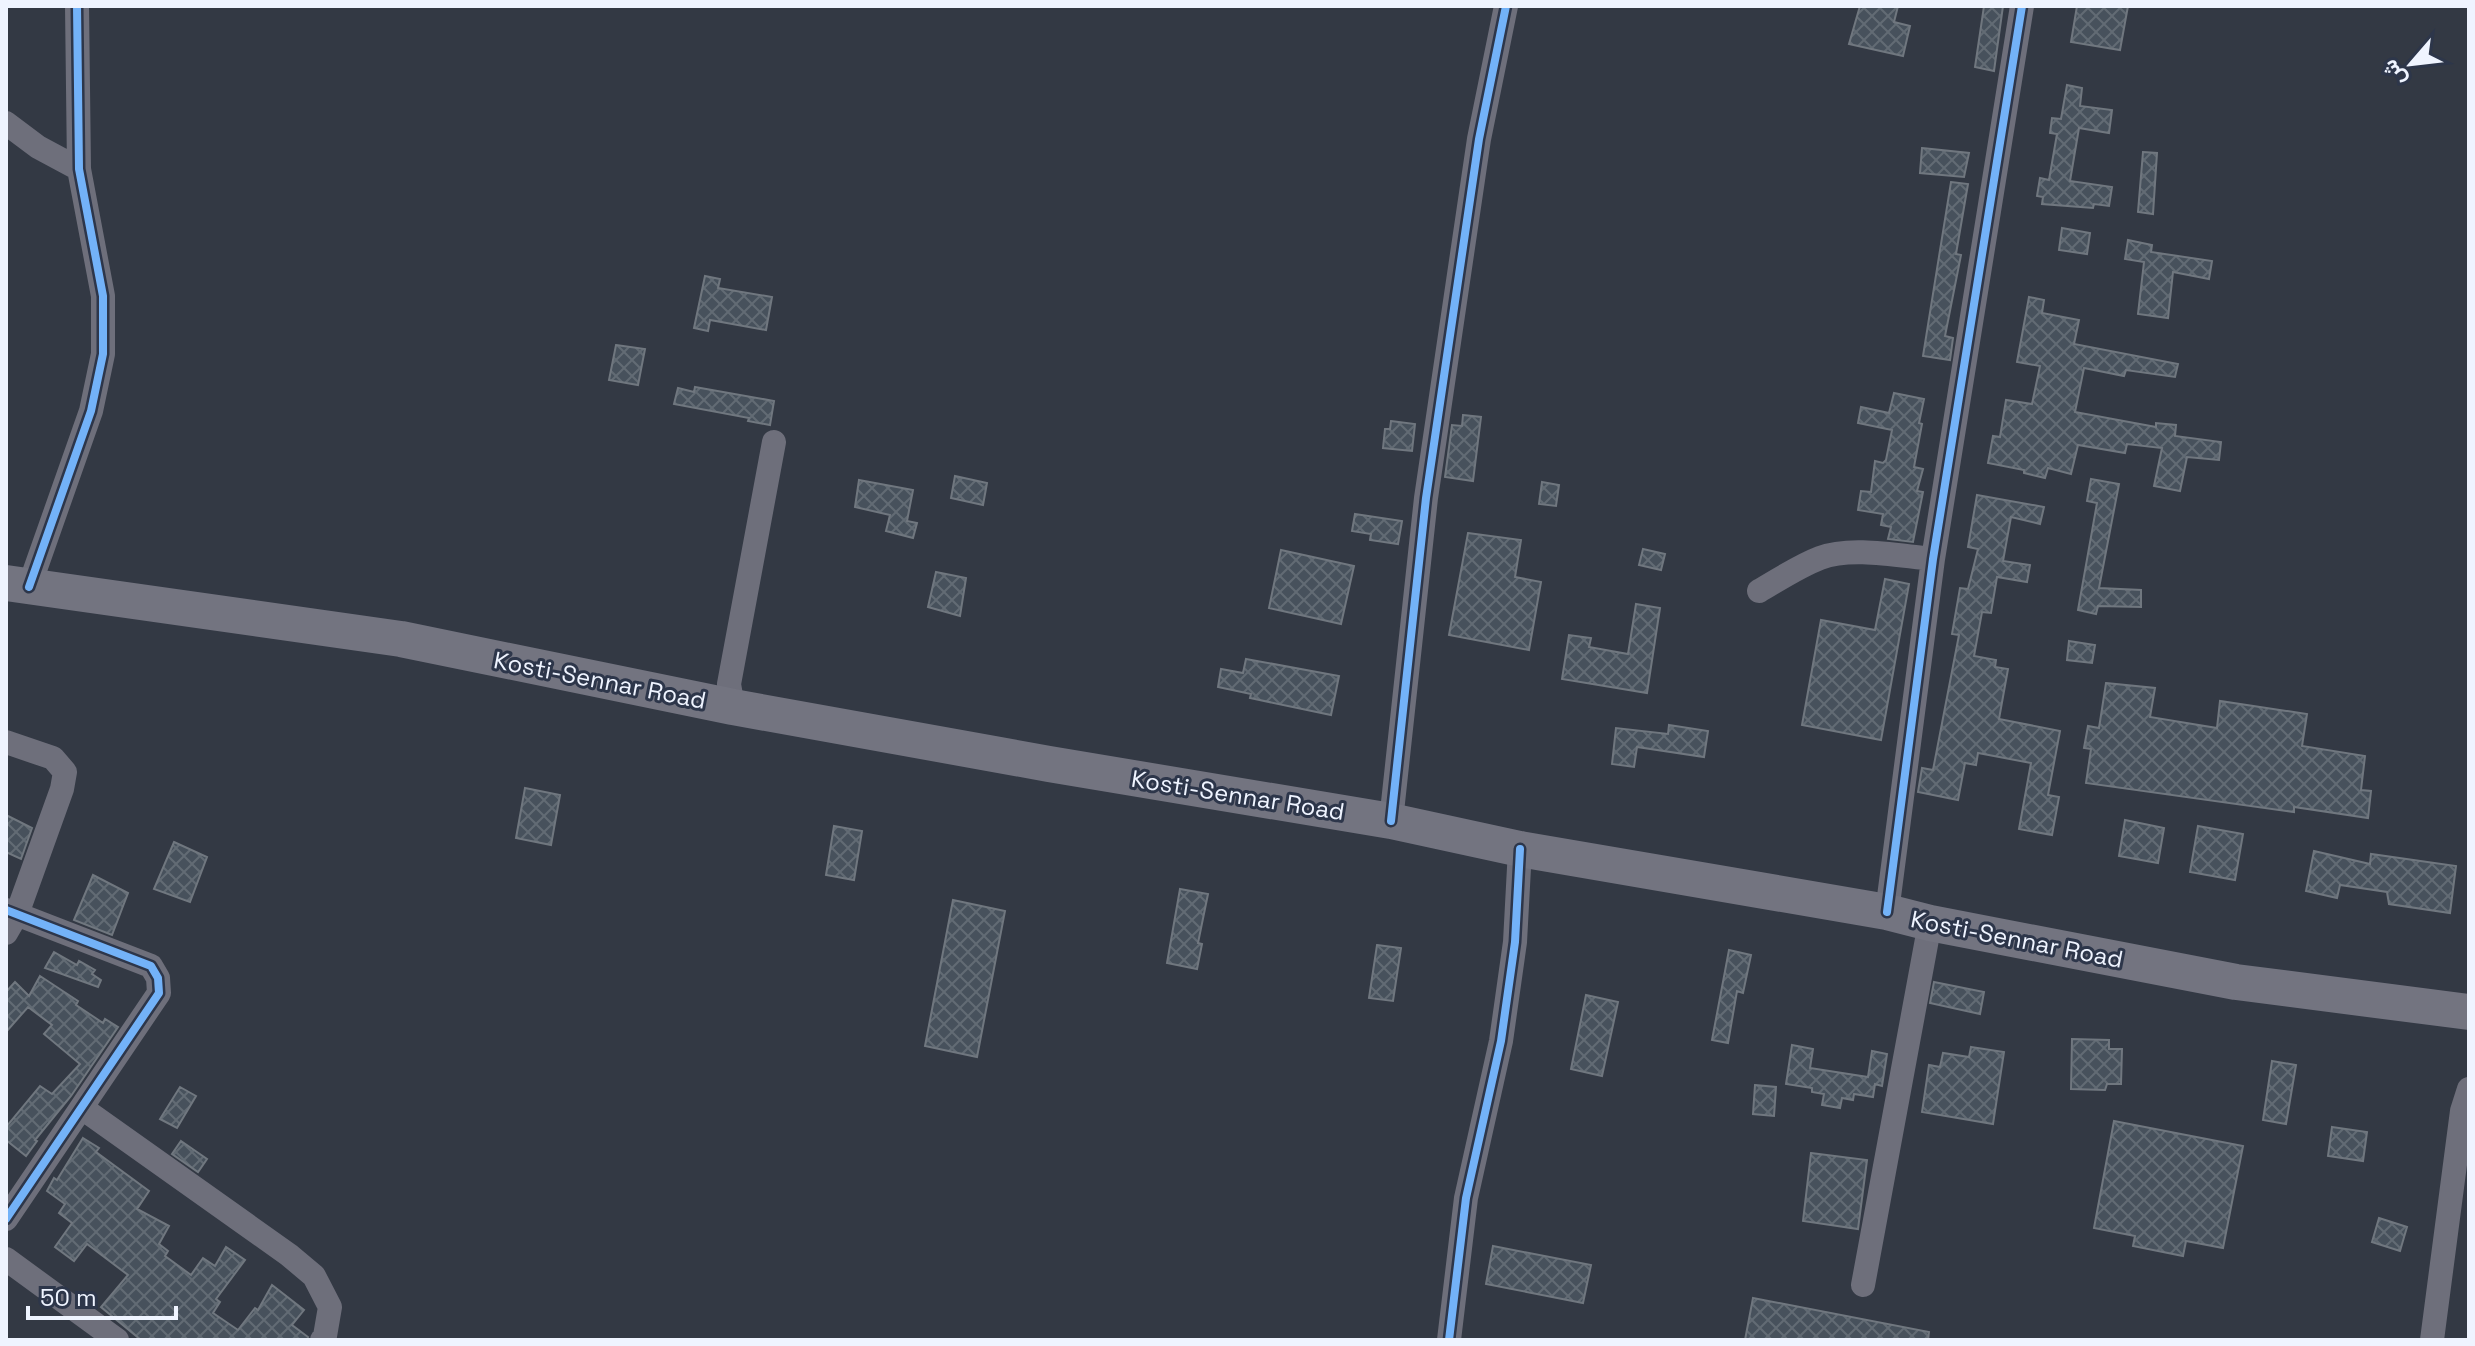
<svg xmlns="http://www.w3.org/2000/svg" width="2475" height="1346" font-family="'Space Grotesk',Vazirmatn,sans-serif">
<defs>
<pattern id="building-cross-hatch" width="8" height="8" patternUnits="userSpaceOnUse" patternTransform="scale(2)"><rect width="8" height="8" fill="#47515c"/><path d="M0 0l8 8M0 8l8-8" fill="none" stroke="#626b74"/></pattern>
</defs>
<rect width="100%" height="100%" fill="#333944"/>
<path fill="url(#building-cross-hatch)" stroke="#70777f" stroke-width="2" d="M 1860,6 L 1898,6 L 1894,22 L 1910,26 L 1903,56 L 1849,44 Z
M 1984,6 L 2003,6 L 1994,71 L 1975,67 Z
M 2077,6 L 2128,6 L 2120,50 L 2071,42 Z
M 2067,85 L 2082,88 L 2080,106 L 2112,110 L 2109,133 L 2079,128 L 2070,181 L 2112,187 L 2109,206 L 2094,204 L 2093,208 L 2042,204 L 2043,197 L 2037,196 L 2040,178 L 2049,180 L 2057,134 L 2050,133 L 2052,118 L 2061,119 Z
M 1922,148 L 1969,153 L 1964,177 L 1920,173 Z
M 2143,152 L 2157,153 L 2153,214 L 2138,212 Z
M 1951,182 L 1968,184 L 1956,254 L 1961,255 L 1945,336 L 1953,338 L 1950,360 L 1923,356 Z
M 2062,228 L 2090,233 L 2087,254 L 2059,250 Z
M 2128,240 L 2152,245 L 2151,252 L 2212,261 L 2209,279 L 2173,272 L 2168,318 L 2138,314 L 2144,262 L 2125,259 Z
M 705,276 L 720,279 L 718,288 L 772,297 L 766,330 L 710,320 L 708,331 L 694,328 Z
M 2029,297 L 2044,300 L 2042,313 L 2079,320 L 2074,344 L 2178,364 L 2175,377 L 2126,370 L 2124,376 L 2084,368 L 2075,412 L 2156,427 L 2156,423 L 2176,425 L 2175,436 L 2221,442 L 2219,460 L 2187,457 L 2180,491 L 2154,486 L 2162,448 L 2127,444 L 2125,453 L 2078,445 L 2071,474 L 2048,468 L 2045,478 L 2024,473 L 2024,470 L 1988,463 L 1993,436 L 2000,437 L 2006,400 L 2032,404 L 2040,366 L 2017,362 Z
M 616,345 L 645,349 L 638,385 L 609,380 Z
M 695,387 L 774,401 L 770,425 L 748,421 L 749,418 L 674,404 L 678,388 L 694,392 Z
M 1894,393 L 1924,399 L 1919,423 L 1922,424 L 1914,467 L 1923,469 L 1917,491 L 1923,492 L 1913,542 L 1888,539 L 1891,527 L 1881,525 L 1883,514 L 1858,510 L 1861,491 L 1871,492 L 1875,461 L 1883,463 L 1886,460 L 1892,430 L 1858,423 L 1861,407 L 1889,413 Z
M 1463,415 L 1481,417 L 1473,481 L 1445,477 L 1452,425 L 1462,426 Z
M 1391,421 L 1415,424 L 1412,451 L 1383,448 L 1385,429 L 1390,429 Z
M 955,476 L 987,483 L 983,505 L 951,498 Z
M 2091,479 L 2119,484 L 2099,588 L 2141,590 L 2141,607 L 2098,606 L 2096,614 L 2078,610 L 2097,503 L 2087,501 Z
M 859,480 L 913,490 L 907,521 L 917,523 L 913,538 L 886,531 L 890,515 L 855,507 Z
M 1542,482 L 1559,485 L 1556,506 L 1539,504 Z
M 1977,495 L 2044,507 L 2040,524 L 2011,517 L 2003,561 L 2030,565 L 2027,582 L 1997,577 L 1991,613 L 1982,612 L 1974,656 L 1996,660 L 1995,667 L 2008,669 L 1999,719 L 2060,731 L 2048,795 L 2059,797 L 2052,835 L 2019,829 L 2031,763 L 1978,753 L 1976,765 L 1965,763 L 1958,800 L 1918,792 L 1922,768 L 1933,770 L 1959,635 L 1952,634 L 1960,588 L 1968,589 L 1978,549 L 1968,547 Z
M 1355,514 L 1402,521 L 1398,544 L 1370,540 L 1371,534 L 1352,531 Z
M 1468,533 L 1521,540 L 1515,577 L 1541,582 L 1529,650 L 1449,635 Z
M 1643,549 L 1665,554 L 1661,570 L 1639,565 Z
M 1281,550 L 1354,566 L 1341,624 L 1269,608 Z
M 936,572 L 966,578 L 960,616 L 928,607 Z
M 1885,579 L 1909,584 L 1881,740 L 1802,725 L 1821,620 L 1875,630 Z
M 1636,604 L 1660,608 L 1647,693 L 1562,679 L 1569,635 L 1591,638 L 1589,647 L 1628,654 Z
M 2069,641 L 2095,645 L 2092,663 L 2067,660 Z
M 1246,659 L 1339,676 L 1331,715 L 1250,698 L 1251,694 L 1218,687 L 1221,669 L 1243,673 Z
M 2106,683 L 2155,688 L 2150,717 L 2217,728 L 2220,701 L 2307,714 L 2302,746 L 2365,756 L 2361,790 L 2371,791 L 2368,818 L 2294,807 L 2294,812 L 2086,783 L 2091,749 L 2084,748 L 2088,726 L 2099,728 Z
M 1669,725 L 1708,731 L 1704,757 L 1637,747 L 1634,767 L 1612,764 L 1616,728 L 1668,734 Z
M 525,788 L 560,795 L 551,845 L 516,838 Z
M 6,815 L 32,828 L 21,859 L 6,852 Z
M 2125,820 L 2164,828 L 2158,863 L 2119,856 Z
M 834,826 L 862,831 L 854,880 L 826,875 Z
M 2198,826 L 2243,834 L 2235,880 L 2190,872 Z
M 174,842 L 207,857 L 190,902 L 154,889 Z
M 2314,851 L 2370,864 L 2371,854 L 2456,866 L 2450,913 L 2389,904 L 2387,892 L 2340,885 L 2337,898 L 2306,891 Z
M 93,875 L 128,893 L 112,935 L 74,920 Z
M 1180,889 L 1208,894 L 1198,943 L 1202,944 L 1197,969 L 1167,963 Z
M 953,900 L 1005,911 L 977,1057 L 925,1046 Z
M 1377,945 L 1401,948 L 1393,1001 L 1369,998 Z
M 1729,950 L 1751,955 L 1743,993 L 1737,991 L 1728,1043 L 1712,1040 Z
M 54,952 L 77,965 L 79,961 L 95,970 L 92,974 L 101,980 L 98,987 L 45,968 Z
M 40,976 L 78,1001 L 76,1005 L 103,1023 L 105,1019 L 118,1027 L 71,1096 L 35,1140 L 37,1141 L 26,1156 L 6,1140 L 6,1127 L 40,1086 L 52,1094 L 80,1064 L 44,1034 L 52,1025 L 28,1007 L 6,1032 L 6,992 L 15,982 L 29,996 Z
M 1934,982 L 1984,992 L 1980,1014 L 1930,1003 Z
M 1586,995 L 1618,1002 L 1602,1076 L 1571,1069 Z
M 2072,1039 L 2109,1040 L 2109,1049 L 2122,1049 L 2121,1084 L 2107,1084 L 2105,1090 L 2071,1089 Z
M 1792,1045 L 1813,1049 L 1810,1068 L 1868,1077 L 1872,1051 L 1887,1054 L 1882,1086 L 1875,1084 L 1873,1097 L 1854,1094 L 1853,1100 L 1842,1098 L 1840,1108 L 1822,1105 L 1824,1094 L 1812,1092 L 1812,1088 L 1786,1084 Z
M 1971,1047 L 2004,1052 L 1993,1124 L 1922,1112 L 1929,1065 L 1940,1067 L 1943,1053 L 1969,1057 Z
M 2272,1061 L 2296,1065 L 2286,1124 L 2263,1120 Z
M 1755,1085 L 1776,1087 L 1774,1116 L 1753,1114 Z
M 180,1087 L 196,1096 L 177,1128 L 160,1119 Z
M 2114,1121 L 2243,1146 L 2223,1248 L 2186,1241 L 2183,1256 L 2133,1246 L 2135,1236 L 2094,1228 Z
M 2332,1127 L 2367,1132 L 2363,1161 L 2328,1156 Z
M 83,1138 L 99,1148 L 96,1152 L 149,1191 L 137,1209 L 169,1226 L 159,1244 L 168,1251 L 165,1256 L 191,1275 L 203,1258 L 215,1266 L 226,1247 L 245,1260 L 216,1299 L 220,1302 L 213,1313 L 238,1330 L 255,1308 L 258,1310 L 272,1285 L 304,1310 L 292,1325 L 308,1337 L 307,1340 L 141,1340 L 101,1307 L 128,1275 L 87,1244 L 74,1261 L 55,1247 L 72,1223 L 59,1213 L 65,1204 L 47,1191 L 54,1178 L 57,1180 Z
M 181,1141 L 207,1159 L 198,1172 L 172,1154 Z
M 1811,1153 L 1867,1160 L 1858,1229 L 1803,1221 Z
M 2379,1218 L 2407,1227 L 2400,1251 L 2372,1242 Z
M 1493,1246 L 1591,1265 L 1583,1303 L 1486,1284 Z
M 1753,1298 L 1929,1332 L 1928,1340 L 1745,1340 Z"/>
<g fill="none" stroke-linecap="round" stroke-linejoin="round">
<path stroke="#6e6f7b" stroke-width="24" d="M 6,123 L 38,147 L 79,169
M 29,587 L 91,411 L 103,354 L 103,296 L 79,169 L 77,6
M 1759,591 C 1778,580 1799,566 1820,558 C 1851,546 1899,556 1933,559
M 733,707 L 729,684 L 774,442
M 6,742 L 53,758 L 65,772 L 62,789 L 17,914 L 6,933
M 1391,821 L 1426,498 L 1479,139 L 1506,6
M 6,910 L 151,966 L 158,978 L 159,993 L 6,1219
M 1887,912 L 1933,559 L 2022,6
M 82,1108 L 289,1255 L 314,1276 L 330,1307 L 325,1336 L 322,1340
M 6,1259 L 117,1340
M 1863,1285 L 1930,923
M 1449,1340 L 1466,1198 L 1501,1041 L 1515,942 L 1520,849
M 2432,1340 L 2462,1111 L 2469,1089"/>
<path stroke="#737480" stroke-width="36" d="M 6,583 L 401,639 L 733,707 L 1049,764 L 1391,821 L 1520,849 L 1887,912 L 1930,923 L 2236,982 L 2469,1012"/>
<g stroke="#2d364a" stroke-width="13">
<path id="cycleway" d="M 29,587 L 91,411 L 103,354 L 103,296 L 79,169 L 77,6
M 1391,821 L 1426,498 L 1479,139 L 1506,6
M 6,910 L 151,966 L 158,978 L 159,993 L 6,1219
M 1887,912 L 1933,559 L 2022,6
M 1449,1340 L 1466,1198 L 1501,1041 L 1515,942 L 1520,849"/>
</g>
<use href="#cycleway" stroke="#73b2f8" stroke-width="8"/>
</g>
<g text-anchor="middle" dominant-baseline="central" stroke-width="6" stroke-linejoin="round" paint-order="stroke">
<g font-size="24" fill="#eff4ff" stroke="#2d364a">
<text transform="translate(600 680) rotate(11)">Kosti-Sennar Road</text>
<text transform="translate(1238 795) rotate(9)">Kosti-Sennar Road</text>
<text transform="translate(2017 939) rotate(11)">Kosti-Sennar Road</text>
</g>
</g>
<rect width="2475" height="1346" fill="none" stroke="#eff4ff" stroke-width="16"/>
<g transform="translate(2411 64) rotate(242)" stroke="#2d364a" stroke-width="6" paint-order="stroke">
<path d="M0-6L14 30L0 20L-14 30Z" fill="#eff4ff"/>
<text y="-12" font-size="22" font-weight="bold" text-anchor="middle" fill="#eff4ff">ش</text>
</g>
<path d="M28 1306v12h148v-12" fill="none" stroke="#eff4ff" stroke-width="4"/>
<text x="40" y="1306" font-size="24" fill="#eff4ff" stroke="#2d364a" stroke-width="6" paint-order="stroke">50 m</text>
</svg>
